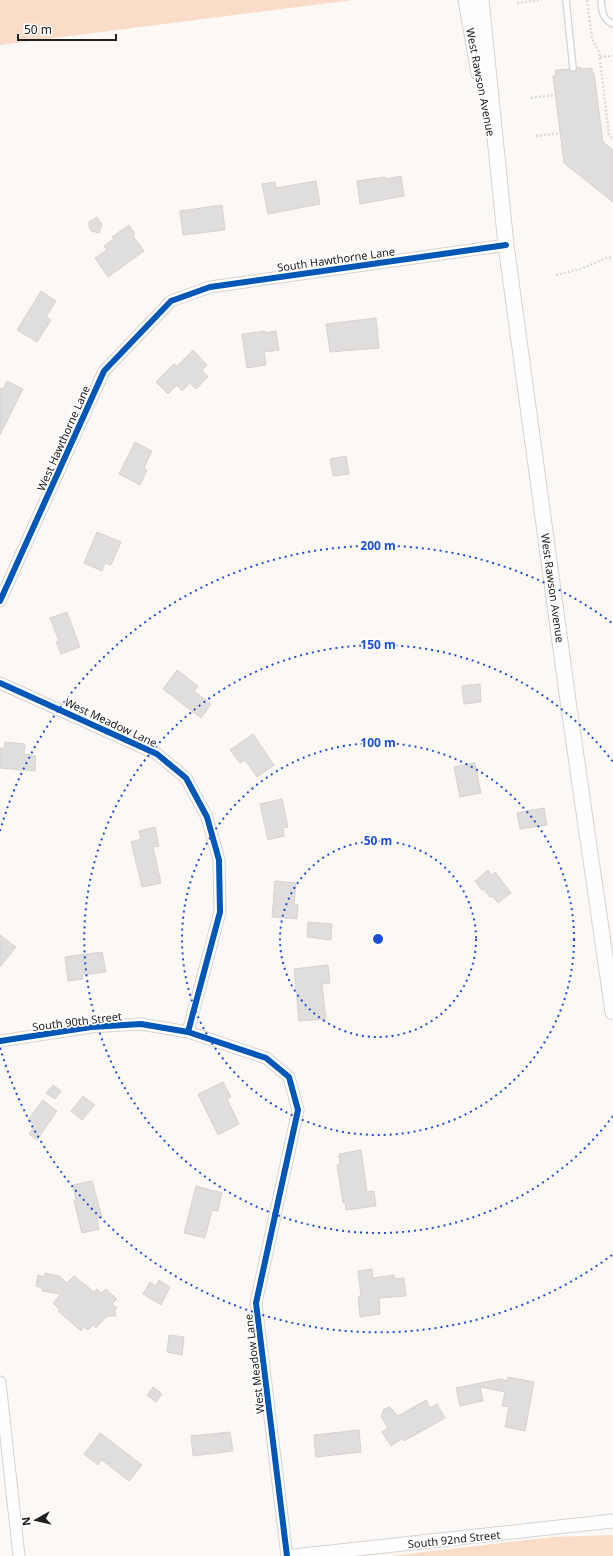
<svg xmlns="http://www.w3.org/2000/svg" width="613" height="1556" font-family="'Noto Sans',sans-serif">
<rect width="100%" height="100%" fill="#fbf8f6"/>
<path fill="#f9ddc8" d="M 0,0 L 353,0 L 0,45 Z
M 613,1535 L 613,1556 L 391,1556 L 553,1537 Z"/>
<path fill="#e0dedc" stroke="#d6d3d2" d="M 580,67 L 581,69 L 592,68 L 592,73 L 594,73 L 603,142 L 613,150 L 613,202 L 564,163 L 553,76 L 556,76 L 555,70 L 569,69 L 574,72 L 577,68 Z
M 401,176 L 404,196 L 360,204 L 357,181 L 385,177 L 386,179 Z
M 316,181 L 320,204 L 268,214 L 262,184 L 275,182 L 276,188 Z
M 222,205 L 225,230 L 183,235 L 180,211 Z
M 97,217 L 102,225 L 99,233 L 91,231 L 89,226 L 89,222 Z
M 129,225 L 135,234 L 133,236 L 144,251 L 108,277 L 95,258 L 107,250 L 104,246 L 115,238 L 112,237 Z
M 41,291 L 56,301 L 46,317 L 51,320 L 37,342 L 17,330 Z
M 376,318 L 379,348 L 330,352 L 326,324 Z
M 265,331 L 265,333 L 276,331 L 279,350 L 264,352 L 266,365 L 247,368 L 242,334 Z
M 193,350 L 207,365 L 202,370 L 208,377 L 196,389 L 190,383 L 182,391 L 177,385 L 168,394 L 156,382 L 174,364 L 177,366 Z
M 7,381 L 23,389 L 0,435 L 0,388 L 3,389 Z
M 135,442 L 152,451 L 144,468 L 147,470 L 140,485 L 119,474 Z
M 346,456 L 349,474 L 333,476 L 330,459 Z
M 97,532 L 121,542 L 111,565 L 105,563 L 102,571 L 84,563 Z
M 67,612 L 80,647 L 61,654 L 56,642 L 59,641 L 50,618 Z
M 177,670 L 198,686 L 194,691 L 211,704 L 201,718 L 163,689 Z
M 480,684 L 481,702 L 464,704 L 462,686 Z
M 253,734 L 274,765 L 257,777 L 245,760 L 240,763 L 230,750 Z
M 5,742 L 25,744 L 24,754 L 36,756 L 35,771 L 0,768 L 0,748 L 4,749 Z
M 475,763 L 481,793 L 460,797 L 454,767 Z
M 282,799 L 288,827 L 283,828 L 284,836 L 268,840 L 260,804 Z
M 544,808 L 547,825 L 520,829 L 517,813 Z
M 155,827 L 159,846 L 153,847 L 161,883 L 142,887 L 131,842 L 141,839 L 139,831 Z
M 488,870 L 492,875 L 495,872 L 511,893 L 498,903 L 492,896 L 490,897 L 484,889 L 482,890 L 475,881 Z
M 275,881 L 296,883 L 294,904 L 298,905 L 297,919 L 272,917 Z
M 308,922 L 332,924 L 331,940 L 307,937 Z
M 0,935 L 16,947 L 0,967 Z
M 102,952 L 106,972 L 82,975 L 83,979 L 68,981 L 65,957 Z
M 328,965 L 330,983 L 322,984 L 326,1019 L 299,1021 L 294,969 Z
M 223,1082 L 231,1097 L 227,1099 L 239,1124 L 218,1135 L 198,1094 Z
M 53,1085 L 61,1091 L 55,1099 L 46,1093 Z
M 83,1096 L 95,1105 L 82,1120 L 71,1111 Z
M 43,1100 L 57,1111 L 37,1140 L 29,1134 L 35,1125 L 28,1120 Z
M 361,1150 L 367,1192 L 374,1191 L 376,1206 L 346,1210 L 345,1203 L 343,1203 L 337,1165 L 340,1165 L 339,1154 Z
M 92,1181 L 102,1217 L 97,1218 L 99,1229 L 82,1233 L 74,1201 L 76,1200 L 73,1185 Z
M 196,1186 L 222,1193 L 218,1211 L 212,1210 L 205,1238 L 184,1233 Z
M 372,1269 L 373,1278 L 394,1275 L 395,1279 L 404,1278 L 406,1296 L 379,1298 L 380,1314 L 360,1317 L 358,1297 L 361,1296 L 358,1271 Z
M 45,1273 L 59,1276 L 67,1283 L 74,1276 L 94,1292 L 97,1289 L 101,1293 L 106,1289 L 117,1299 L 112,1304 L 117,1308 L 115,1310 L 116,1316 L 107,1316 L 96,1328 L 93,1325 L 88,1330 L 84,1327 L 81,1331 L 58,1311 L 60,1310 L 53,1303 L 61,1294 L 42,1291 L 42,1288 L 36,1286 L 38,1275 L 45,1277 Z
M 159,1280 L 170,1287 L 161,1305 L 143,1294 L 150,1282 L 156,1286 Z
M 169,1335 L 184,1337 L 182,1355 L 167,1352 Z
M 508,1377 L 534,1382 L 525,1431 L 505,1427 L 509,1407 L 502,1406 L 505,1392 L 480,1387 L 483,1401 L 460,1406 L 456,1388 L 500,1379 L 507,1381 Z
M 153,1387 L 162,1394 L 156,1402 L 147,1395 Z
M 426,1400 L 430,1408 L 437,1404 L 445,1418 L 404,1441 L 403,1438 L 391,1446 L 382,1432 L 388,1428 L 381,1416 L 384,1409 L 390,1407 L 398,1416 Z
M 359,1430 L 361,1452 L 316,1457 L 314,1435 Z
M 230,1432 L 233,1451 L 193,1456 L 191,1436 Z
M 100,1433 L 142,1465 L 129,1481 L 102,1460 L 98,1465 L 84,1454 Z"/>
<g fill="none" stroke-linecap="round" stroke-linejoin="round">
<g stroke="#d6d3d2" stroke-width="8">
<path id="service" d="M 566,0 L 573,68
M 601,0 C 602,11 602,19 613,24"/>
</g>
<g stroke="#d6d3d2" stroke-width="13">
<path id="minor" d="M 0,601 L 104,371 L 171,301 L 210,287 L 506,245
M 0,683 L 157,754 L 186,778 L 207,817 L 219,860 L 220,912 L 188,1032
M 0,1041 L 91,1027 L 141,1024 L 188,1032 L 266,1058 L 289,1077 L 298,1110 L 256,1303 L 287,1556
M 0,1382 L 19,1556"/>
</g>
<g stroke="#d6d3d2" stroke-width="15">
<path id="tertiary" d="M 294,1556 L 613,1521"/>
</g>
<g stroke="#d6d3d2" stroke-width="17">
<path id="secondary" d="M 466,0 L 479,73
M 481,0 L 506,245 L 569,708 L 613,1012"/>
</g>
<path stroke="#dcdada" stroke-width="2.5" stroke-dasharray="2 2" stroke-linecap="butt" d="M 587,0 L 592,39 L 599,52 L 609,136 L 613,139
M 517,3 L 541,0
M 600,57 L 613,56
M 531,98 L 555,95
M 536,136 L 560,133
M 556,275 L 581,269 L 604,259 L 613,257"/>
<use href="#service" stroke="#fefefe" stroke-width="5.5"/>
<use href="#minor" stroke="#fefefe" stroke-width="11"/>
<use href="#tertiary" stroke="#fefefe" stroke-width="13"/>
<use href="#secondary" stroke="#fefefe" stroke-width="15"/>
<g stroke="#fff" stroke-width="8">
<path id="cycleway" d="M 0,601 L 104,371 L 171,301 L 210,287 L 506,245
M 0,683 L 157,754 L 186,778 L 207,817 L 219,860 L 220,912 L 188,1032
M 0,1041 L 91,1027 L 141,1024 L 188,1032 L 266,1058 L 289,1077 L 298,1110 L 256,1303 L 287,1556"/>
</g>
<use href="#cycleway" stroke="#0057b8" stroke-width="6"/>
</g>
<g fill="none" stroke="#1d4ed8" stroke-width="2" stroke-dasharray="2 4">
<circle cx="378" cy="939" r="98"/>
<circle cx="378" cy="939" r="196"/>
<path d="M613 1116A294 294 0 1 1 613 762"/>
<path d="M612 1255A393 393 0 0 1 0 1047M0 831A393 393 0 0 1 612 623"/>
</g>
<g text-anchor="middle" dominant-baseline="central" stroke-width="3.5" stroke-linejoin="round" paint-order="stroke">
<g font-size="11" fill="#23211f" stroke="#fff">
<text transform="translate(481 82) rotate(79)">West Rawson Avenue</text>
<text transform="translate(336 259) rotate(-8)">South Hawthorne Lane</text>
<text transform="translate(63 438) rotate(-66)">West Hawthorne Lane</text>
<text transform="translate(553 588) rotate(82)">West Rawson Avenue</text>
<text transform="translate(111 722) rotate(25)">West Meadow Lane</text>
<text transform="translate(77 1021) rotate(-7)">South 90th Street</text>
<text transform="translate(254 1364) rotate(-97)">West Meadow Lane</text>
<text transform="translate(454 1539) rotate(-6)">South 92nd Street</text>
</g>
</g>
<circle cx="378" cy="939" r="6" fill="#1d4ed8" stroke="#fff" stroke-width="2"/>
<g font-size="12" text-anchor="middle" font-weight="bold" fill="#1d4ed8" stroke="#fff" stroke-width="3.5" stroke-linejoin="round" paint-order="stroke">
<text x="378" y="550">200 m</text>
<text x="378" y="649">150 m</text>
<text x="378" y="747">100 m</text>
<text x="378" y="845">50 m</text>
</g>
<g transform="translate(36 1520) rotate(262)" stroke="#ffffff" stroke-width="3" paint-order="stroke">
<path d="M0-3L7 15L0 10L-7 15Z" fill="#23211f"/>
<text y="-6" font-size="11" font-weight="bold" text-anchor="middle" fill="#23211f">N</text>
</g>
<path d="M18 34v6h98v-6" fill="none" stroke="#23211f" stroke-width="2"/>
<text x="24" y="34" font-size="12" fill="#23211f" stroke="#ffffff" stroke-width="3" paint-order="stroke">50 m</text>
</svg>
